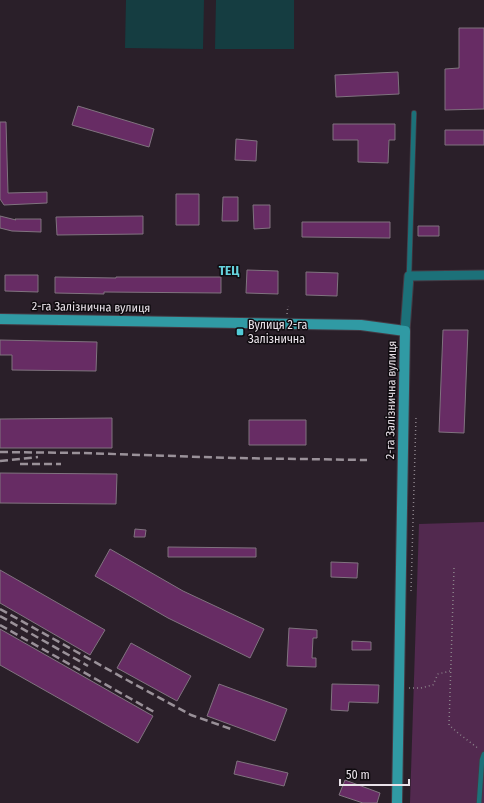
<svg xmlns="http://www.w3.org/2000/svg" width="484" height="803" font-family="'Fira Sans Condensed',sans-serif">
<rect width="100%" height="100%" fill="#2a1f29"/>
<path fill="#52294f" d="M 484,522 L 484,803 L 410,803 L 419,524 Z"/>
<path fill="#153d41" d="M 126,0 L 204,0 L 203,49 L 125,48 Z
M 216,0 L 294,0 L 294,49 L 215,49 Z"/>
<path fill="#672c64" stroke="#80737f" d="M 459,28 L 484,28 L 484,109 L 445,110 L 445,69 L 459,68 Z
M 398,72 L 399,94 L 336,97 L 335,75 Z
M 78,106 L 154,129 L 149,147 L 72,125 Z
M 0,122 L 6,122 L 8,193 L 47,192 L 47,203 L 4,205 L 0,199 Z
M 333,124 L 395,124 L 395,140 L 389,140 L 388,163 L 358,162 L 358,140 L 333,140 Z
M 445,130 L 484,130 L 484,145 L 445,145 Z
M 236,139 L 257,141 L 256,161 L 235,160 Z
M 176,194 L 199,194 L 199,225 L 176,225 Z
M 223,197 L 238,197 L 238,221 L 222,221 Z
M 253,205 L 270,205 L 270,228 L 254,229 Z
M 0,216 L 16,220 L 15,219 L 41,219 L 41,232 L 12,231 L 0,228 Z
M 143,216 L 143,234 L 57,235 L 56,217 Z
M 302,222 L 390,222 L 390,238 L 302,237 Z
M 418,226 L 439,226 L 439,236 L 418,236 Z
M 247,270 L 278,271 L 278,294 L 246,293 Z
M 306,272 L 338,273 L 337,296 L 306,295 Z
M 5,275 L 38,275 L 38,292 L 5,291 Z
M 55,277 L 116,278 L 116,277 L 221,277 L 221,293 L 104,292 L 104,294 L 55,293 Z
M 443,330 L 468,330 L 464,433 L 439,432 Z
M 0,340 L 97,342 L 96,371 L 12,370 L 12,355 L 0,355 Z
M 112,418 L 112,448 L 0,448 L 0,419 Z
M 249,420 L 306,420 L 306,445 L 249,445 Z
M 0,473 L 117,474 L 116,504 L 0,503 Z
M 135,529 L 146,530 L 145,537 L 134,537 Z
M 168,547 L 256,548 L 256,557 L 168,557 Z
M 110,549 L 183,591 L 264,629 L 250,658 L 168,618 L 95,576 Z
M 331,562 L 358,563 L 357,578 L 331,577 Z
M 0,570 L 105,630 L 90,655 L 0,603 Z
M 289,628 L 317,630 L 317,638 L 313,638 L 312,658 L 316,658 L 316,667 L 287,666 Z
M 0,629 L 153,716 L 138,743 L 0,665 Z
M 352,641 L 371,642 L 371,650 L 352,650 Z
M 131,643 L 191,676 L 177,701 L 117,668 Z
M 219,684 L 287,709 L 275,741 L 207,716 Z
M 332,684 L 379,685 L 378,703 L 349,702 L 348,711 L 331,710 Z
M 237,761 L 288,773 L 284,786 L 234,774 Z
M 345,780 L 380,793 L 377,803 L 363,803 L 339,795 Z"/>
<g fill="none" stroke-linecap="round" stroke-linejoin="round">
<g stroke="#453a44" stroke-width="6">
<path id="lane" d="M 409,276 L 414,113
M 479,803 L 482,760 L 484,754"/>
</g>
<g stroke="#453a44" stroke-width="11">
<path id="street" d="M 405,331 L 409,276 L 484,275"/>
</g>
<g stroke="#453a44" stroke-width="12">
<path id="secondary" d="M 0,319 L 361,325 L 405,331 L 397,803"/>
</g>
<path stroke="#8b828a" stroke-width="1.5" stroke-dasharray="1 3" stroke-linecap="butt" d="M 287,314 L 288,306
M 454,568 L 449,725 L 458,733 L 479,749
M 411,591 L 416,417
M 409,688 L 421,688 L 433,685 L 438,674 L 450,671"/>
<use href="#lane" stroke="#1c7179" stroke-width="4.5"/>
<use href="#street" stroke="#1c7179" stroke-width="9"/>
<use href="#secondary" stroke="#309aa4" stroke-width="10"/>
<path stroke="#9a9199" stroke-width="2.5" stroke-dasharray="8 4" stroke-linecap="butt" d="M 0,452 L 82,453 L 233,458 L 367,460
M 0,461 L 38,457
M 20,464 L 61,464
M 0,609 L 127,680 L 191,715 L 231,729
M 0,616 L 88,666
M 0,625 L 156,713"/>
</g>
<rect fill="#52cbd7" stroke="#0f0b0f" stroke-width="1.5" x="236" y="328" width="8" height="8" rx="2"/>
<g text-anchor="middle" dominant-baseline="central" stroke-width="3" stroke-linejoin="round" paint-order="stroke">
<g font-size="12" fill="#e9e2e9" stroke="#0f0b0f">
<text transform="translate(91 307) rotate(1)">2-га Залізнична вулиця</text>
<text transform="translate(391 400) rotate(-89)">2-га Залізнична вулиця</text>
</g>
<g font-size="12" fill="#e9e2e9" stroke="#0f0b0f" text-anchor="start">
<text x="248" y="325">Вулиця 2-га<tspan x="248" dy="14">Залізнична</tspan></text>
</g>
<g font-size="13" font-weight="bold" fill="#65d1dc" stroke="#0f0b0f">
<text x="229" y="270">ТЕЦ</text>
</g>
</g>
<path d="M340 779v6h69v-6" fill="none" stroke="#e9e2e9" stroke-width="2"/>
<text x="346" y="779" font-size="12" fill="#e9e2e9" stroke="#0f0b0f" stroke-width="3" paint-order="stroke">50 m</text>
</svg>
